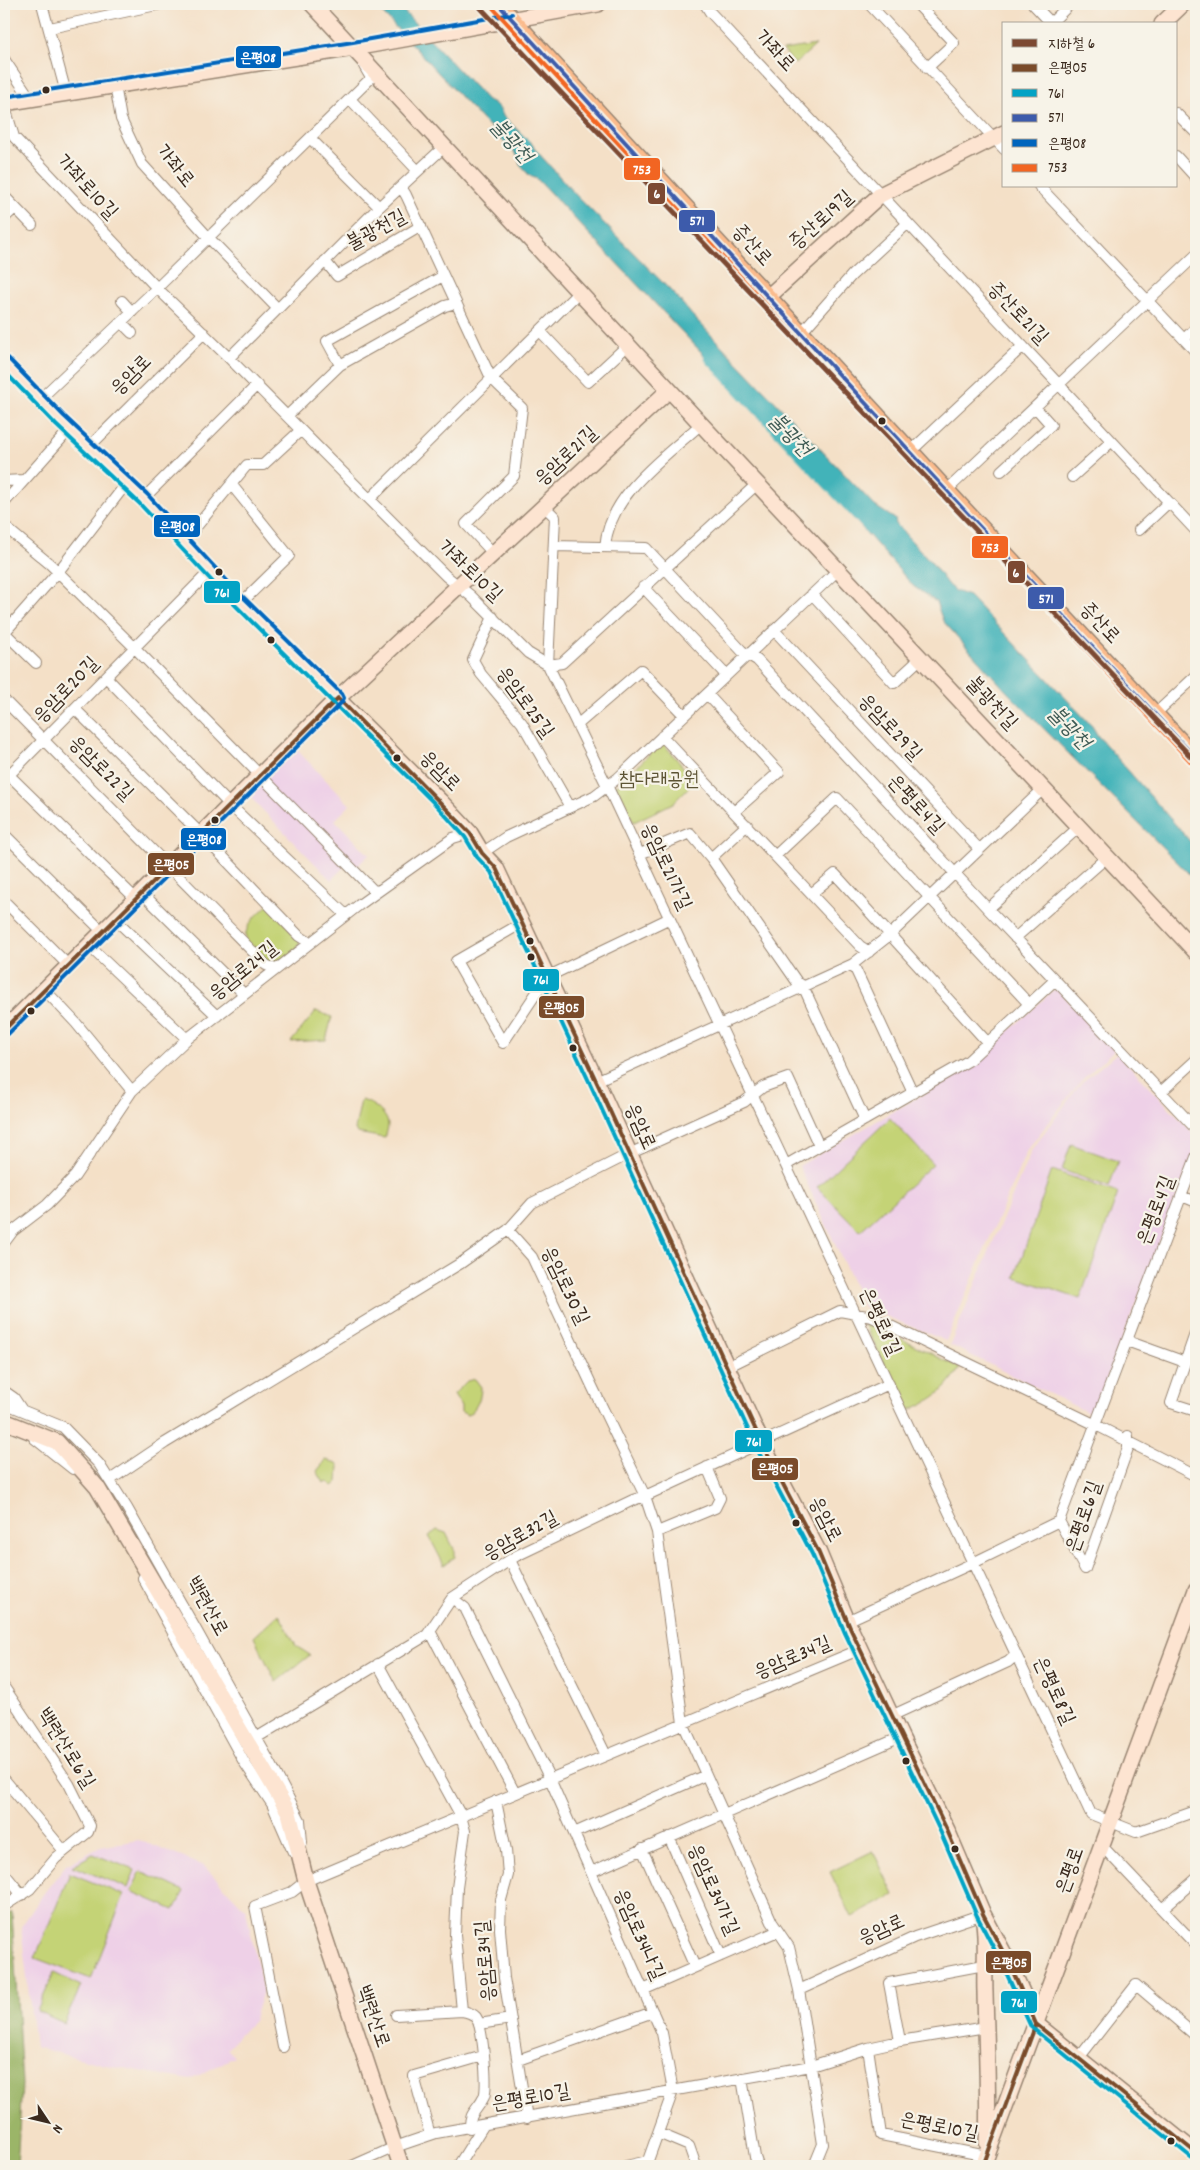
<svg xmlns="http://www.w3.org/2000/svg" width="1200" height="2170" font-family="Dekko,'Poor Story',sans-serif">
<rect width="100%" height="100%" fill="#f7f3e8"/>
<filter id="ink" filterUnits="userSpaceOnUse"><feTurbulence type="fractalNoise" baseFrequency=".02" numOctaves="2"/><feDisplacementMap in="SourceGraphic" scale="10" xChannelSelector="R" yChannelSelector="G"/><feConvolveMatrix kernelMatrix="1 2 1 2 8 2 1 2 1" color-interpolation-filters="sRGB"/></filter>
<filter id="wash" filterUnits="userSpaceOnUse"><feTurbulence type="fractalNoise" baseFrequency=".0096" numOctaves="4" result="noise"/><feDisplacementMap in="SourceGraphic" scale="20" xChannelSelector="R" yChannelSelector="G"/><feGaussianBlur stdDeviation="1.12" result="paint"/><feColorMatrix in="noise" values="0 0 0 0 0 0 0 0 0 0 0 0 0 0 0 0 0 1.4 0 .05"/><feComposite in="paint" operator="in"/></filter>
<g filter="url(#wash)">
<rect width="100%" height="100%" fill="#f4e0c7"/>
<path fill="#eed0e7" d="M 296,749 L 350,805 L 335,820 L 369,855 L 353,870 L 347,864 L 331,880 L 248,795 Z
M 1056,988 L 1114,1050 L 1082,1080 L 1027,1150 L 946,1341 L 864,1307 L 799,1166 L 967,1069 Z
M 1117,1053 L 1196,1136 L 1196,1147 L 1093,1415 L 950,1345 L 1032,1149 L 1081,1083 Z
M 139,1840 L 204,1866 L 246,1910 L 263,1991 L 253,2021 L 227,2048 L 234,2057 L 190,2080 L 106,2065 L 35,2047 L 21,1927 L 44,1893 L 66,1865 L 100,1847 Z"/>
<path fill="#c4d376" stroke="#807e4a" d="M 816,45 L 795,64 L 783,50 Z
M 662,742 L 695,781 L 673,803 L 634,822 L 613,786 L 619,784 Z
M 269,904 L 300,941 L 295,956 L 278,967 C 271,962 257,957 251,950 C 236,931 256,916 269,904 Z
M 316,1011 L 332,1017 L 326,1040 L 291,1042 Z
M 361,1100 C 371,1102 388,1114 388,1125 C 388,1129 386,1134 385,1138 L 357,1133 L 355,1129 Z
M 890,1118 L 933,1164 L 860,1231 L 817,1187 Z
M 1071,1144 L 1118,1161 L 1109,1187 L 1062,1170 Z
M 1052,1170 L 1118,1193 L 1080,1299 L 1015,1277 Z
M 870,1323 L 960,1368 C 944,1393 934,1399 908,1411 L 864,1324 Z
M 475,1379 L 481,1387 C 481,1398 477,1408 468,1415 L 461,1412 L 461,1406 L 454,1394 L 467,1381 Z
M 326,1460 L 337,1463 L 339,1466 L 338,1482 L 333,1486 L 327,1481 L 324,1483 L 317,1471 Z
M 437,1530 L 446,1533 L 455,1551 L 455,1557 L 444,1565 L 429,1536 Z
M 279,1614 L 296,1646 L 310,1655 L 276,1682 L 254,1637 Z
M 873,1851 L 894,1895 L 852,1917 L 830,1872 Z
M 93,1854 L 135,1870 L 128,1888 L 72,1866 Z
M 141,1871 L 184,1891 L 174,1910 L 131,1891 Z
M 70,1873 L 124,1895 L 91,1979 L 35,1958 Z
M 54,1973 L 81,1986 L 64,2023 L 37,2011 Z"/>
<path fill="#9bb567" stroke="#6b7042" d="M 12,1912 L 22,2084 L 17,2166 L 4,2166 L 4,1917 Z"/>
<path fill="#43b3b9" stroke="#3f6e6c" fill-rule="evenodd" d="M 374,4 L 397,4 L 487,100 C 495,102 501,109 503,116 L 533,145 L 534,148 L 576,195 L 677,297 L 691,314 L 851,481 L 875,506 L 895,519 L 896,524 L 931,562 L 948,585 L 955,591 L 969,596 L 1092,726 L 1098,736 L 1196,848 L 1196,881 L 1008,693 L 943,621 L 936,602 L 913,586 L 829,490 L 741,394 L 537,179 L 530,176 L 520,165 L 518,156 L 507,143 L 493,135 L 491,127 L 485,123 ZM 736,373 L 740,375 L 763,399 L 763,403 L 759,404 L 756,402 L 734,379 ZM 786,425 L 789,426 L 814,451 L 813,456 L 808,457 L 783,430 L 782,427 ZM 836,478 L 839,478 L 865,508 L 865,511 L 858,511 L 833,483 Z"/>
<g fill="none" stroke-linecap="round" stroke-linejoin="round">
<path stroke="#43b3b9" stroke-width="21" d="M 714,355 L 881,533"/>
</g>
</g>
<g filter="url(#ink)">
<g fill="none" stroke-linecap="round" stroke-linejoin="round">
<g stroke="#988572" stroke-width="12">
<path id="street" d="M 42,4 L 66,93
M 705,4 L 710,12 L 1196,531
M 869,4 L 1004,149
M 917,4 L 954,43 L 927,68
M 1033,4 L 1052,24
M 1051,23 L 1070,4
M 50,28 L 161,4
M 4,59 L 30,98
M 115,85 L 121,119 L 142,164 L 208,237 L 278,309
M 350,99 L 418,171
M 4,104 L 14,137 L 157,288 L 229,358 L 446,576 L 471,596 L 528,653 L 548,665 L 562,663 L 757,484
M 1176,113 L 1196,133
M 310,138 L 379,207
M 1176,156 L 1196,178
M 1039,186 L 1196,352
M 401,187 L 406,195 L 491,378 L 522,408 L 514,476 L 466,524 L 493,553
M 4,196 L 32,225
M 4,218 L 15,208
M 325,261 L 337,276 L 421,226
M 122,301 L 132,312
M 121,322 L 132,333
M 540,331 L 588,382 L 628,345
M 801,333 L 852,275 L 907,224
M 1184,339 L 1196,328
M 229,358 L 379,207 L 445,146
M 340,365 L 327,341 L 443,276
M 40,399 L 157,288 L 371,78 L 364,66
M 287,416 L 340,365 L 445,306 L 456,303
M 89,447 L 204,333
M 910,452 L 1023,346
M 1001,471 L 1051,425 L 1035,407
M 1072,477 L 1112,441
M 4,481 L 23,480
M 231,484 L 289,556 L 241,603
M 946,491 L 1196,255
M 143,499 L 257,385
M 370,499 L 579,292
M 4,503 L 70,429
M 544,506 L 555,517 L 548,665 L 612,796 L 1091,1814 L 1136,1832 L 1196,1811
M 4,526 L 51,565 L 134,647 L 373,890 L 378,891
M 1139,530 L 1169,502
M 183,543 L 247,465 L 263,465 L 301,430
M 554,546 L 646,548 L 742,651 L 757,660 L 988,909 L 1196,1129
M 605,547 C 609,494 664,458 701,424
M 643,587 L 726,675
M 812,594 L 894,683 L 921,658
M 493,617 L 473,660 L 481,674 L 522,723 L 570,807
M 774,630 L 979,849
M 4,632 L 36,663
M 4,633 L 58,572 L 126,484
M 106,677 L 230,805 L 346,915
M 707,694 L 779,772 L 734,812
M 4,700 L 266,965 L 275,969
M 75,709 L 201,834 L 299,936 L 310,943
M 1154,715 L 1196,676
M 577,725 L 641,670 L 684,715
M 662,736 L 860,946 L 869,952
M 9,775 L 136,899
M 4,780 L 210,571
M 4,834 L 103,932
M 482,853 L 506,837 L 594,796 L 618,778 L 838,570
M 640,854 L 690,833 L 711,858 L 797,982 L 803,986 L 865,1120
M 775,856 L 837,798 L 1029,1004
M 711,858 L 747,825
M 142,893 L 244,994
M 811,894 L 835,874 L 988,1043
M 4,901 L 69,966
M 988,909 L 1079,827
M 115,919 L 217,1016
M 522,923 L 456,961 L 503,1043 L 547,977 L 670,918
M 1015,938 L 1107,857
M 89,946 L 187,1039
M 853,964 L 913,1093
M 45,990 L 76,1023 L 132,1091
M 596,1081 L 853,964 L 891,934 L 1043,789
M 1161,1092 L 1196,1060
M 786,1165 L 968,1061 L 1055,980
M 1182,1196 L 1196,1202
M 508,1230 L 532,1257 L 592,1386 L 645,1496 L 657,1532 L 683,1723 L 772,1922 L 789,1947 L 799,1990 L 823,2144 L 814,2166
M 4,1243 L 13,1231 L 47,1205 L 75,1176 L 132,1091 L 187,1039 L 359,905 L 453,838 L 470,833
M 1196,1331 L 1171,1403 L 1196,1411
M 1127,1341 L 1185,1362
M 727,1367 L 840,1311 L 872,1317 L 1096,1425 L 1196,1476
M 4,1391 L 14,1398 L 22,1410
M 4,1403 L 63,1427 L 99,1464 L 127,1508 L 195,1628 L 272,1766 L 300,1820 L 302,1842
M 1128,1436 L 1128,1448 L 1085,1569 L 1059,1521 L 1196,1157
M 34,1438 L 73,1469
M 110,1480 L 165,1443 L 461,1263 L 508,1230 L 532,1203 L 629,1154 L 744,1102 L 763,1087 L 788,1078 L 819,1146
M 657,1532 L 715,1508 L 720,1498 L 707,1467
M 510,1560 L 606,1755
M 143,1578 L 244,1762 L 272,1804 L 293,1852
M 452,1598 L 465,1608 L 550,1779 L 662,2033 L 673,2091 L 646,2166
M 847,1621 L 973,1563 L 1059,1521
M 430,1631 L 515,1793
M 378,1664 L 461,1816 L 465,1831 L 457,1888 L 455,1935 L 462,2011
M 4,1687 L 69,1784 L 90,1826 L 88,1832 L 56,1858 L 30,1889 L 4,1906
M 891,1716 L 1008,1662 L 1016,1655
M 256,1738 L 427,1635 L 452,1598 L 516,1556 L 633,1500 L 645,1496 L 889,1384
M 4,1779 L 64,1851
M 496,1801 L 506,1850 L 508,1875 L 501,1900 L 500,1929 L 504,1978 L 527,2118
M 574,1833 L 706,1775
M 669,1837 L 721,1956
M 1102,1846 L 1196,1945
M 642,1849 L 695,1967
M 591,1872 L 901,1737
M 4,1873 L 22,1895
M 1162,1909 L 1196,1879
M 643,1990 L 778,1931
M 799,1990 L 915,1937 L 983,1914
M 396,2015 L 462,2011 C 468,2012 472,2013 476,2017 C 483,2026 488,2087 484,2097 C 478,2110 469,2112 470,2128
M 479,2024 L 511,2019
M 900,2041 L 889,1983 L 984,1965
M 283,2047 L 255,1906 L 292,1892 L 306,1881 L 861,1649
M 868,2048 L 881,2135 L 987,2156
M 1078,2059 L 1136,1985 L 1196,2036
M 518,2060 L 653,2012
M 742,2078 L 755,2157 L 758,2166
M 658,2133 L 689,2146 L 696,2166
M 430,2135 L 414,2076 L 483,2056
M 352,2166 L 395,2147 L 436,2133 L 811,2066 L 868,2048 L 900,2041 L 986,2027
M 458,2166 L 483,2126
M 626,2166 L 648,2161"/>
</g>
<g stroke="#988572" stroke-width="18">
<path id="secondary" d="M 312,4 L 701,424 L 1196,952
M 1162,24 L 1183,4
M 4,103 L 354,48 L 598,4
M 768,297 L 880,195 L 1004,133
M 4,362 L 60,420 L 143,499 L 228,590 L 440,801 L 470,833 L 482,853 L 496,868 L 599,1087 L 763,1446 L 818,1551 L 851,1630 L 901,1737 L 947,1830 L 983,1914 L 1010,1965 L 1036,2024 L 1196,2153
M 4,1030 L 338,698 L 669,390
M 4,1421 L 57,1442 L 97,1487 L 289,1813 L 306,1881 L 401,2166
M 984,1923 C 987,1946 984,1969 985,1992 C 986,2042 989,2092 987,2142
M 983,2166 L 1196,1590"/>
</g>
<g stroke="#988572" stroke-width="19">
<path id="primary" d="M 498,4 L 965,511 L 1196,758"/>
</g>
<use href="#street" stroke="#fff" stroke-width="10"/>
<use href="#secondary" stroke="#fde4d1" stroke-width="15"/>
<use href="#primary" stroke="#fbbb8c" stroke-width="16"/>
<g stroke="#f7f3e8" stroke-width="8">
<path id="bus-1" d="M 4,1030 L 338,698 L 470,833 L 482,853 L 496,868 L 599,1087 L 763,1446 L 818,1551 L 851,1630 L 947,1830 L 983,1914 L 1010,1965 L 1036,2024 L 1196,2153
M 983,2166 L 1036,2024"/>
</g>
<g stroke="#f7f3e8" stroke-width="8">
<path id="bus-2" d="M 4,371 L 56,425 L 139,503 L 224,594 L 436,805 L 465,837 L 477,857 L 491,872 L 593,1090 L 757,1449 L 812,1554 L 845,1633 L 941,1833 L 977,1916 L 1004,1968 L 1031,2027 L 1192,2158"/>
</g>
<g stroke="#f7f3e8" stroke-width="8">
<path id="bus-3" d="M 498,4 L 965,511 L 1196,758"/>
</g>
<g stroke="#f7f3e8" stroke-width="8">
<path id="bus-4" d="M 4,97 L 353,42 L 512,14
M 8,1034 L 342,702 L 344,698 L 342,694 L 232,586 L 147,494 L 64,416 L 8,358"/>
</g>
<g stroke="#f7f3e8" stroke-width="8">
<path id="bus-5" d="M 493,8 L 960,515 L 1191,762"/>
</g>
<use href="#bus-1" stroke="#7a4b2a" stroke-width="4"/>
<use href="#bus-2" stroke="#03a3c5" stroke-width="4"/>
<use href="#bus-3" stroke="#3d5bab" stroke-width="4"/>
<use href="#bus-4" stroke="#0065bd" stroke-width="4"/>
<use href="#bus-5" stroke="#f26522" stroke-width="4"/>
<g stroke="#f7f3e8" stroke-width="9">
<path id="metro-1" d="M 477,4 L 1196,762"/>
</g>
<use href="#metro-1" stroke="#7c4932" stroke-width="5"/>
</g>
</g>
<g fill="#3b2a1e" stroke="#f7f3e8" stroke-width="2">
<circle cx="46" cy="90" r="4.5"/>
<circle cx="882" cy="421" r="4.5"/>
<circle cx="219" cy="572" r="4.5"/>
<circle cx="271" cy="640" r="4.5"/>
<circle cx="397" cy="758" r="4.5"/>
<circle cx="215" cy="820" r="4.5"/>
<circle cx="530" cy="941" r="4.5"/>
<circle cx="531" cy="957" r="4.5"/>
<circle cx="31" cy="1011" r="4.5"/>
<circle cx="573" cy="1048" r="4.5"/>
<circle cx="796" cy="1523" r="4.5"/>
<circle cx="906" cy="1761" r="4.5"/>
<circle cx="955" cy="1849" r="4.5"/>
<circle cx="1171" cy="2141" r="4.5"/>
</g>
<g text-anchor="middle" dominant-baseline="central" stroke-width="4.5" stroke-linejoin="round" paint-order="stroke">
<g font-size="20" fill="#3b2a1e" stroke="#f7f3e8">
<text transform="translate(774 52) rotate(47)">가좌로</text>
<text transform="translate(174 167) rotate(51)">가좌로</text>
<text transform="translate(86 188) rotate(47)">가좌로10길</text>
<text transform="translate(822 221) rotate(-42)">증산로19길</text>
<text transform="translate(377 231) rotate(-28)">불광천길</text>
<text transform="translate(751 246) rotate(48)">증산로</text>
<text transform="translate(1017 314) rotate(46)">증산로21길</text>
<text transform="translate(132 376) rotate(-45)">응암로</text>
<text transform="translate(567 457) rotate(-43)">응암로21길</text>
<text transform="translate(469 572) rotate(43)">가좌로10길</text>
<text transform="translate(1099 624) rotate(47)">증산로</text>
<text transform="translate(67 691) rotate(-46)">응암로20길</text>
<text transform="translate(524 703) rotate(54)">응암로25길</text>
<text transform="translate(991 704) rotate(47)">불광천길</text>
<text transform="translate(889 728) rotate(47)">응암로29길</text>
<text transform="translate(100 769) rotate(45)">응암로22길</text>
<text transform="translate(439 772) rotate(46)">응암로</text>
<text transform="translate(915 805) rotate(47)">은평로4길</text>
<text transform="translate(665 867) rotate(65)">응암로21가길</text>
<text transform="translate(244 972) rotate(-39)">응암로24길</text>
<text transform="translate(639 1127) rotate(66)">응암로</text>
<text transform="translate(1157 1211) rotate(-69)">은평로4길</text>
<text transform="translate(564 1286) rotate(64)">응암로30길</text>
<text transform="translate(879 1322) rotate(65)">은평로8길</text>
<text transform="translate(1085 1517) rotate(-71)">은평로6길</text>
<text transform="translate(824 1520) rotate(63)">응암로</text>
<text transform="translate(521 1537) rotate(-29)">응암로32길</text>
<text transform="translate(206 1607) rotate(61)">백련산로</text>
<text transform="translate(793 1659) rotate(-23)">응암로34길</text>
<text transform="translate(1053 1691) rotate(65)">은평로8길</text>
<text transform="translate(65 1749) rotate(58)">백련산로6길</text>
<text transform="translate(1071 1871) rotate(-70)">은평로</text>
<text transform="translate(712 1890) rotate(66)">응암로34가길</text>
<text transform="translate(882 1931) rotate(-24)">응암로</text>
<text transform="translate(638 1935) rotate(66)">응암로34나길</text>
<text transform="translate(487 1961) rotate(-95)">응암로34길</text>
<text transform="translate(372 2017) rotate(71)">백련산로</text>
<text transform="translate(531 2099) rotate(-10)">은평로10길</text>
<text transform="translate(939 2128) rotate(11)">은평로10길</text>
</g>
<g font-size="20" fill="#5d5434" stroke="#f7f3e8">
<text x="659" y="781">참다래공원</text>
</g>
<g font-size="21" font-style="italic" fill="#3e5a54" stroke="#f7f3e8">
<text transform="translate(510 142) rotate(48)">불광천</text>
<text transform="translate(789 436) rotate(46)">불광천</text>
<text transform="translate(1068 729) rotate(46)">불광천</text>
</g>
</g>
<g stroke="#f7f3e8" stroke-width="2">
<rect x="235" y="45" width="47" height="24" rx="5" fill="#0065bd"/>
<rect x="623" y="157" width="38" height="24" rx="5" fill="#f26522"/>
<rect x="647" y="182" width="19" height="23" rx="5" fill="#7c4932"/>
<rect x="678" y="209" width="38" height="24" rx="5" fill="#3d5bab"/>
<rect x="153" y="514" width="48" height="24" rx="5" fill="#0065bd"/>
<rect x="971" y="535" width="38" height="24" rx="5" fill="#f26522"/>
<rect x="1007" y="560" width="19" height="24" rx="5" fill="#7c4932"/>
<rect x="203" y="580" width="38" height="24" rx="5" fill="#03a3c5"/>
<rect x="1027" y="586" width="38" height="24" rx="5" fill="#3d5bab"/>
<rect x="180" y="827" width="47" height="24" rx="5" fill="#0065bd"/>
<rect x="147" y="852" width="48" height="24" rx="5" fill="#7a4b2a"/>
<rect x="522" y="968" width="38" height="24" rx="5" fill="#03a3c5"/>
<rect x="538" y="995" width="47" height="24" rx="5" fill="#7a4b2a"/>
<rect x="734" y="1429" width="39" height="24" rx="5" fill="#03a3c5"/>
<rect x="751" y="1457" width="48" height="24" rx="5" fill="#7a4b2a"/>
<rect x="985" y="1950" width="47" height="24" rx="5" fill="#7a4b2a"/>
<rect x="1000" y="1990" width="38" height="24" rx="5" fill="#03a3c5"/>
</g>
<g font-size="14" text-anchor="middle" font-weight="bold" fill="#fff">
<text x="258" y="62">은평08</text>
<text x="642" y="174">753</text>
<text x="657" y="198">6</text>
<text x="697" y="225">571</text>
<text x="177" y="531">은평08</text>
<text x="990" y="552">753</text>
<text x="1016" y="577">6</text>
<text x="222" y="597">761</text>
<text x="1046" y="603">571</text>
<text x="204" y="844">은평08</text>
<text x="171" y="869">은평05</text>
<text x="541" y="984">761</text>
<text x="561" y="1012">은평05</text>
<text x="754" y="1446">761</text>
<text x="775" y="1473">은평05</text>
<text x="1009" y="1967">은평05</text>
<text x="1019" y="2007">761</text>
</g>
<rect width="1200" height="2170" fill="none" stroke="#f7f3e8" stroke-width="20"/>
<rect x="1002" y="22" width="175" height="165" fill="#f7f3e8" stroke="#aca397"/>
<rect x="1012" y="39" width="25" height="8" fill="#7c4932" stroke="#aca397"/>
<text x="1048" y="48" font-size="15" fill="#3b2a1e">지하철 6</text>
<rect x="1012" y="64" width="25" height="8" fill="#7a4b2a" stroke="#aca397"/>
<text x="1048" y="72" font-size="15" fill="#3b2a1e">은평05</text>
<rect x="1012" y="89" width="25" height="8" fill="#03a3c5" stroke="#aca397"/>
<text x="1048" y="98" font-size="15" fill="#3b2a1e">761</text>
<rect x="1012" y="114" width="25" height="8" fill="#3d5bab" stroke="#aca397"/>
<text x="1048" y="122" font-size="15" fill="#3b2a1e">571</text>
<rect x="1012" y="139" width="25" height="8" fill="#0065bd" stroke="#aca397"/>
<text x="1048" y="148" font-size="15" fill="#3b2a1e">은평08</text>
<rect x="1012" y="164" width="25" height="8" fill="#f26522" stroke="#aca397"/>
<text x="1048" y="172" font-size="15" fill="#3b2a1e">753</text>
<g transform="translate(48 2122) rotate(125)" stroke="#f7f3e8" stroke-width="4" paint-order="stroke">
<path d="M0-4L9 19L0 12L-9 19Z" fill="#3b2a1e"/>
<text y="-8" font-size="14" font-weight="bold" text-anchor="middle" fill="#3b2a1e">N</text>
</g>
</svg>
